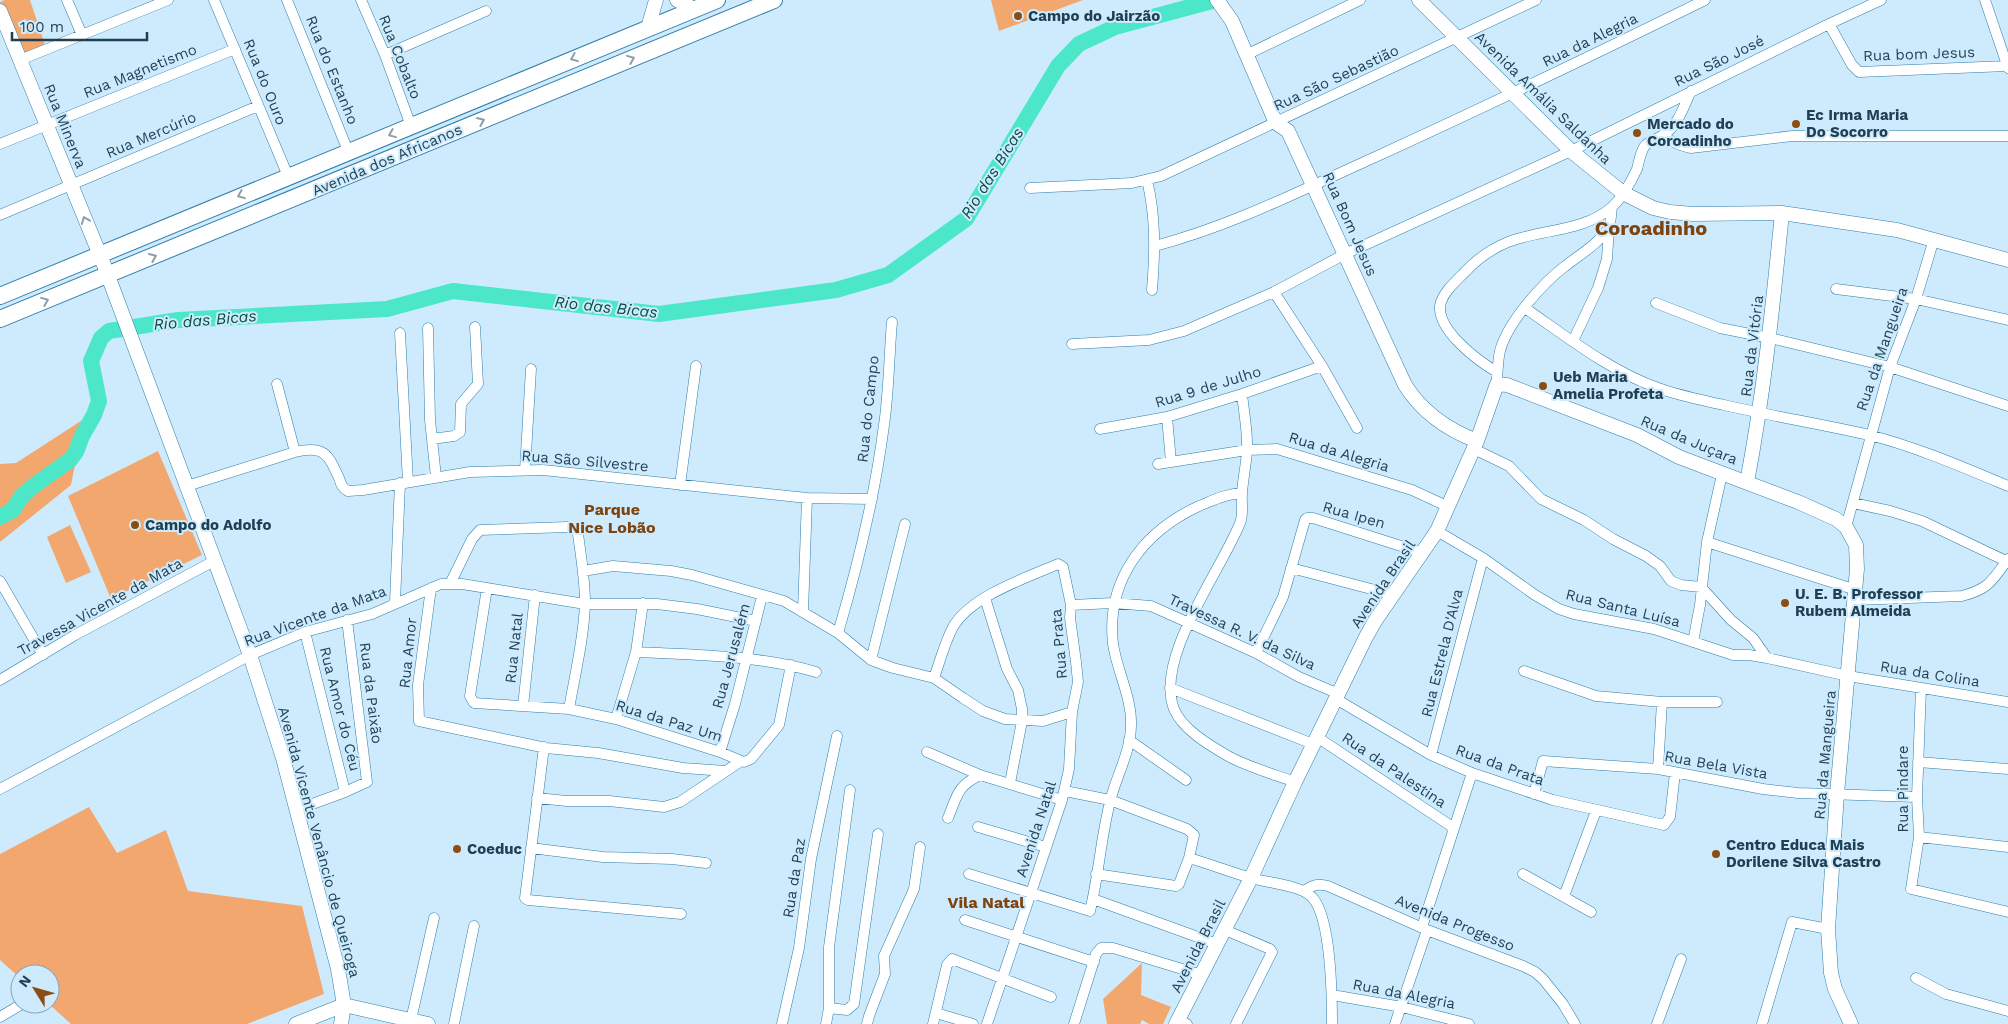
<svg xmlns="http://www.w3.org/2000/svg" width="2008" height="1024" font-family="'Work Sans',sans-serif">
<rect width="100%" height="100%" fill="#ceebfe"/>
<path fill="#f2a76f" d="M 5,0 L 30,0 L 45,45 L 21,55 L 0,2 Z
M 991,0 L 1083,0 L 999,31 Z
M 84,419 L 71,485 L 0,542 L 0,464 L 16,463 Z
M 158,451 L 202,555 L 111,599 L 68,496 Z
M 70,525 L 91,572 L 66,583 L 47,537 Z
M 89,807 L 117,853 L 166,830 L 188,891 L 302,906 L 324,994 L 247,1024 L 71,1024 L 49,1004 L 50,1004 L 50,974 L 20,974 L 20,978 L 0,960 L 0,854 Z
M 1142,963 L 1141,995 L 1171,1007 L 1163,1024 L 1149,1024 L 1142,1020 L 1140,1024 L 1107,1024 L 1103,999 Z"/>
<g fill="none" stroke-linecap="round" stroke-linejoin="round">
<path stroke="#4ce7c9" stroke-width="16" d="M 0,517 L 13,510 L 21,497 L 32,487 L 70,460 L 76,452 L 82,436 L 94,415 L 99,401 L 91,361 L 101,338 L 109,331 L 178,320 L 387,309 L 453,291 L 659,314 L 836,290 L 888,275 L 966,219 L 1058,66 L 1079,44 L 1115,27 L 1216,0"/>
<g stroke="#2e7da9" stroke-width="11">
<path id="street" d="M 67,0 L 82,35
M 214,0 L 288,176
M 287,0 L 348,151
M 361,0 L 385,55 L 411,126
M 1985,0 L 2008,68
M 1829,24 L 1852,65 L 1859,72 L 2007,66
M 385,55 L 486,11
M 1246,55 L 1360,0
M 20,60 L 168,0
M 1663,135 C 1672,143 1680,146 1691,148 L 1792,136 L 2008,136
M 0,144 L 235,49
M 1147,180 C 1156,217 1155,253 1152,290
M 1030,188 L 1132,183 L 1161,176 L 1536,0
M 0,215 L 258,106
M 1155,246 C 1231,226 1302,190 1373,158 C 1485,107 1595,54 1705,0
M 1836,289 L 1916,299 L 2008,320
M 1274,292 L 1322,366 L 1357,428
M 1656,303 L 1720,328 L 1770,338 L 1890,367 L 2008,406
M 1525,308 C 1567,337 1610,371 1658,388 C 1680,396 1702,400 1724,405 C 1772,416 1821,424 1869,435 C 1914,446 1965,468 2008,486
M 428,328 L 430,420 L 436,477
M 400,333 L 408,482
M 1573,341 L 1598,288 L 1607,259 L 1609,228
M 1072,344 L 1149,340 L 1184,331 L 1274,292 L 1345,254 L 1571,151 L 1829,24 L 1881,0
M 1497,372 C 1478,361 1438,331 1440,306 C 1442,293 1456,281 1465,272 C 1477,259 1491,249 1508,242 C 1541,229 1584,232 1612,207 C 1622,198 1631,182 1637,169 C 1639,162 1640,154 1644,147 C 1649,140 1656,140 1663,135 C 1678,126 1684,106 1691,91
M 1497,377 C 1498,368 1498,359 1500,351 C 1507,323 1542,284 1564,267 C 1579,255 1597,245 1608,229 C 1611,224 1611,214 1612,207
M 277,384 L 295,452
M 1242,394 C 1244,413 1248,433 1247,451 C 1246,465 1243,479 1242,493 C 1241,503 1244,514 1240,523 C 1221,571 1154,658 1174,709 C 1182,729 1209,745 1228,756 C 1248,767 1273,774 1295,782
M 1167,417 L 1171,462
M 1100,429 L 1167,417 L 1242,394 L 1322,366
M 432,439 L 454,436 L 460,432 L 461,404 L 478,384 L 475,327
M 1474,449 L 1509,466 L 1541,499 L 1584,520 L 1613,539 L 1646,556 L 1660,566 L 1671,581 L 1681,585 L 1701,587 L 1731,620 L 1753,638 L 1767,658
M 1158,464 L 1247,450 L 1277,449 L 1412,490 L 1449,507
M 525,470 L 531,369
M 680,485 L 696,366
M 187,486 L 295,452 C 324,445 328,454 339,478 C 341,484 342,488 348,491 L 363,490 L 470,472 L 543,470 L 807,498 L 872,499
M 1853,503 L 1890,511 L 1922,521 L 2006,561
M 1846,527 L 1890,367 L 1916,299 L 1934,239
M 1437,531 L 1483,558 L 1535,595 L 1559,609 L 1574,614 L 1654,629 L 1733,655 L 1749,655 L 1767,658 L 1848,676 L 2008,702
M 1707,542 L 1856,590
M 1291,568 L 1394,595
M 583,571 L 613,566 L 671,571 L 692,575 L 784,601 L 838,633 L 871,660 L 893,668 L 934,678 L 963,698 L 983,711 L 1005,719 L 1043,721 L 1072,712
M 0,581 L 43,655
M 450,584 L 472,539 L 480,530 L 568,527 L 576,530 L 578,534 C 581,557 585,580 585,603 C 584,638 575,674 569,709
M 431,588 L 418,685 L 419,721 L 546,748 L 598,753 L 683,768 L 726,771
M 487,588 L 470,696 L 474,703 L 569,709 L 616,719 L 720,752 L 744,762 L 751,759 L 779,725 L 791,665
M 985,598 L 1007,669 L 1018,690 L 1022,709 L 1022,721 L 1010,783
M 1855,600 L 1962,596 C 1989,589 1992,581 2008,559
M 395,602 L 400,483
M 1071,605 L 1113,603 L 1151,606 L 1256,653 L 1299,677 L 1339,694
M 803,612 L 807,498
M 305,632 L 345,792
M 838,633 C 858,565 875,495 884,425 C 889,391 889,356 892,322
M 1693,642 L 1700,605 L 1707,542 L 1722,474
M 636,652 C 696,655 758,655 816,672
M 1256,653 L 1283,597 L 1305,520 L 1307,518 L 1313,518 L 1423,553
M 871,660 L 905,524
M 1524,671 L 1596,696 L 1662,702 L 1717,702
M 934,678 C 940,661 945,642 953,627 C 971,596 1026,578 1058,564 L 1063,567 L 1071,605 L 1070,618 L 1076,662 L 1078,682 L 1072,712 L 1069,769 L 1062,800 L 987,1024
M 0,680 L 75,635 L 214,561
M 1170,688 L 1313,744
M 1921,688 L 1917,797 L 1919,837 L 1911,889 L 2008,912
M 1336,699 L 1431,755 L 1472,773 L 1553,800 L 1664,825 L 1670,817 L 1675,773
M 523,706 L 535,595
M 616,719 L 636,652 L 643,603
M 1317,737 L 1454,828
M 1129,740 L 1186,780
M 544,747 L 525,898 L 528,900 L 681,914
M 720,752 L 735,704 L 762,596
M 927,752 L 980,775 L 1062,800
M 1431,755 L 1483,558
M 1918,762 L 2008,769
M 1658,769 L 1662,702
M 0,789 L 250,655 L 305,632 L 372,614 L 441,584 L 462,584 L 585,604 L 657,604 L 697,609 L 756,621
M 1065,791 L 1110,800 L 1187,829 L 1194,835 L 1189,858 L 1179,884 L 1176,886 L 1096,874
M 1534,794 L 1543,761 L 1658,769 L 1763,789 L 1798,793 L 1917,797
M 537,798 L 567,801 L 609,801 L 664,807 L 680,802 L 741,761
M 296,810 L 345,792 L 367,782 L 347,620
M 948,818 C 957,796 957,786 980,775
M 978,827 L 1046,847
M 1919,837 L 2008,847
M 531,848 L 603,857 L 672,859 L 706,863
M 1189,858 C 1210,864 1230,872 1251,878 C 1268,883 1300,885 1312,897 C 1331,917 1332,996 1332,1024
M 969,874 L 1090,911 C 1099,874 1101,835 1111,798 C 1117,775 1131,750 1131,725 C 1132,698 1117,671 1113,644 C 1106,580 1143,532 1199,506 C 1214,500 1225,494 1242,493
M 1523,874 L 1591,912
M 1304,891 C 1313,885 1318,883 1328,886 L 1427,930 L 1523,966 L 1535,972 L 1543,979 L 1563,1004 L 1575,1024
M 1564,896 L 1596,811
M 1093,899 L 1217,944
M 965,920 L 1094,962
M 1422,927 L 1472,773
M 1225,930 L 1270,949 L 1272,952 L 1236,1024
M 1916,978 L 1946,994 L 2008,1011
M 1332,995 L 1402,1007 L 1469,1024
M 829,1008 L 847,1010 L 854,1004 L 878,834
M 936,1013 L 973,1024
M 0,1017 L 22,1004
M 411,1020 L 434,918
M 1177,1021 L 1187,1024
M 454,1024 L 474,926
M 782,1024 L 799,948 L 811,859 L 837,736
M 826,1024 L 829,1008 L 829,947 L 850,790
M 867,1024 L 869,1016 L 885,974 L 884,956 L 914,889 L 920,847
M 933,1024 L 947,965 L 952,959 L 1051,997
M 1074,1024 L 1096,954 L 1101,948 L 1113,948 L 1202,975
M 1395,1024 L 1427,930
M 1657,1024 L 1681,959
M 1762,1024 L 1792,922 L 1828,929"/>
</g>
<g stroke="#2e7da9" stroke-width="15">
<path id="secondary" d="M 677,0 L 694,9
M 1217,0 L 1232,21 L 1276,123 L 1288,131 L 1405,385 C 1422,412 1448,430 1477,441
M 1419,0 L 1571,151 L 1623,193 L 1653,208 L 1670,212 L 1693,214 L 1782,213 L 1897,230 L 2008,260
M 0,11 L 104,265 L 250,655 L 283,758 L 338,969 L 344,1005 L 341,1024
M 648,28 L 656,0
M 1747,482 C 1764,393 1773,304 1782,213
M 344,1005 L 428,1024
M 296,1024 L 344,1005
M 1176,1024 L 1251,878 L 1295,782 L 1366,637 L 1375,621 L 1437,531 L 1477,441 L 1497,384 L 1507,385 L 1637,435 L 1679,457 L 1798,502 L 1836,519 L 1846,527 L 1856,545 L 1857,569 L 1837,794 L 1828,929 L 1831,973 L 1835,989 L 1851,1024"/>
</g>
<g stroke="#2e7da9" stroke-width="18">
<path id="primary" d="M 0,296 L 717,0
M 0,319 L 774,0"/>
</g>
<use href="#street" stroke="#fff" stroke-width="10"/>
<use href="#secondary" stroke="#fff" stroke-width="14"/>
<use href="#primary" stroke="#fff" stroke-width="16"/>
</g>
<defs><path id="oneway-chevron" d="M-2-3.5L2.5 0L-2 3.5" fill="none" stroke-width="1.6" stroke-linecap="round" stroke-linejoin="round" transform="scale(1.25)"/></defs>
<g stroke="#8f9fa8">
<use href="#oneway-chevron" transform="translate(574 58) rotate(158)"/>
<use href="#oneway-chevron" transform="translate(631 59) rotate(-22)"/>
<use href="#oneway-chevron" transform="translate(481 121) rotate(-23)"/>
<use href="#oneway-chevron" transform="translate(392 134) rotate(158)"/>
<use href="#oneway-chevron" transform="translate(241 195) rotate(158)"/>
<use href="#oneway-chevron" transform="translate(85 220) rotate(-112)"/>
<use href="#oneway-chevron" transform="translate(153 257) rotate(-23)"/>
<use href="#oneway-chevron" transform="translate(45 301) rotate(-22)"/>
</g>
<g fill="#8c4d13" stroke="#ceebfe" stroke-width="2">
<circle cx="1018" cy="16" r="5"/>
<circle cx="1796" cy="124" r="5"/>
<circle cx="1637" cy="133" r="5"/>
<circle cx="1543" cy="386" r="5"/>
<circle cx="135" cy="525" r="5"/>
<circle cx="1785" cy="603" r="5"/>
<circle cx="457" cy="849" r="5"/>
<circle cx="1716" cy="854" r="5"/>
</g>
<g text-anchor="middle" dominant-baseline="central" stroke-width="4" stroke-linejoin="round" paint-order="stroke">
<g font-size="15" font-weight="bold" fill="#1f3f52" stroke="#ceebfe" text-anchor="start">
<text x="1028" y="16">Campo do Jairzão</text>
<text x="1806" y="115">Ec Irma Maria<tspan x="1806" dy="17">Do Socorro</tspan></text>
<text x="1647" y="124">Mercado do<tspan x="1647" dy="17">Coroadinho</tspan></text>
<text x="1553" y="377">Ueb Maria<tspan x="1553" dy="17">Amelia Profeta</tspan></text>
<text x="145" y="525">Campo do Adolfo</text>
<text x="1795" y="594">U. E. B. Professor<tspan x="1795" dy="17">Rubem Almeida</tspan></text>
<text x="1726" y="845">Centro Educa Mais<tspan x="1726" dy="17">Dorilene Silva Castro</tspan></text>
<text x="467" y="849">Coeduc</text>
</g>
<g font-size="15" fill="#1f3f52" stroke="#ceebfe">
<text transform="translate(1590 40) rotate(-26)">Rua da Alegria</text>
<text transform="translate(1919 54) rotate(-2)">Rua bom Jesus</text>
<text transform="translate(400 57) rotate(68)">Rua Cobalto</text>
<text transform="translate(1719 61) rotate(-26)">Rua São José</text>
<text transform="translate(332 70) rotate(68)">Rua do Estanho</text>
<text transform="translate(140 71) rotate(-22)">Rua Magnetismo</text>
<text transform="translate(1336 78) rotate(-25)">Rua São Sebastião</text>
<text transform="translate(265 82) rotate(68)">Rua do Ouro</text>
<text transform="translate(1543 98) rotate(44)">Avenida Amália Saldanha</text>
<text transform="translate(65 126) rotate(68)">Rua Minerva</text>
<text transform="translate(151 135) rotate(-23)">Rua Mercúrio</text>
<text transform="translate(387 160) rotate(-23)">Avenida dos Africanos</text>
<text transform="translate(1350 224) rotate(66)">Rua Bom Jesus</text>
<text transform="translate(1752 346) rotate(-83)">Rua da Vitória</text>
<text transform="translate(1882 349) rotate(-71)">Rua da Mangueira</text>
<text transform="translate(1208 387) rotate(-17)">Rua 9 de Julho</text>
<text transform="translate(868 409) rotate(-84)">Rua do Campo</text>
<text transform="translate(1689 440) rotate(23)">Rua da Juçara</text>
<text transform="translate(1339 452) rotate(17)">Rua da Alegria</text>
<text transform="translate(585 461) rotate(5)">Rua São Silvestre</text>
<text transform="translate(1354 515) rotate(16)">Rua Ipen</text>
<text transform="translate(1383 584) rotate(-56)">Avenida Brasil</text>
<text transform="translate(100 607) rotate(-29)">Travessa Vicente da Mata</text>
<text transform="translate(1623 608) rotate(14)">Rua Santa Luísa</text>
<text transform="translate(315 616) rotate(-20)">Rua Vicente da Mata</text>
<text transform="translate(1242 632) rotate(25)">Travessa R. V. da Silva</text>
<text transform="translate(1059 644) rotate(-95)">Rua Prata</text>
<text transform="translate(514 648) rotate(-84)">Rua Natal</text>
<text transform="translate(408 653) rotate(-84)">Rua Amor</text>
<text transform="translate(1442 653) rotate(-76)">Rua Estrela D'Alva</text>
<text transform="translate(731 656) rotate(-75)">Rua Jerusalém</text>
<text transform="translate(1930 674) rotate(9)">Rua da Colina</text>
<text transform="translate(371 693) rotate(83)">Rua da Paixão</text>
<text transform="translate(340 709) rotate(76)">Rua Amor do Céu</text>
<text transform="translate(669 721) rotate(17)">Rua da Paz Um</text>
<text transform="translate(1825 755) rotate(-85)">Rua da Mangueira</text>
<text transform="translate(1500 765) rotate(20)">Rua da Prata</text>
<text transform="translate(1716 765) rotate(10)">Rua Bela Vista</text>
<text transform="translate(1394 770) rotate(34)">Rua da Palestina</text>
<text transform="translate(1903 789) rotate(-90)">Rua Pindare</text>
<text transform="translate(1036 829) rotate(-72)">Avenida Natal</text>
<text transform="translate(319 842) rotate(75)">Avenida Vicente Venâncio de Queiroga</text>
<text transform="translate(794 878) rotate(-81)">Rua da Paz</text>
<text transform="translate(1455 923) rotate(22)">Avenida Progesso</text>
<text transform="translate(1198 946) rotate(-63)">Avenida Brasil</text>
<text transform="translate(1404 994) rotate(11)">Rua da Alegria</text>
</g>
<g font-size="16" font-style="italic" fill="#074c40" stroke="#ceebfe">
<text transform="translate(992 173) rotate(-58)">Rio das Bicas</text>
<text transform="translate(606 307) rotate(6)">Rio das Bicas</text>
<text transform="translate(205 320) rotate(-5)">Rio das Bicas</text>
</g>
<g font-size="16" font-weight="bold" fill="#7d4410" stroke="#ceebfe">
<text x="612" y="509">Parque<tspan x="612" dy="18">Nice Lobão</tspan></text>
<text x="986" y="902">Vila Natal</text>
</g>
<g font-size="20" font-weight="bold" fill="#7d4410" stroke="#ceebfe">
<text x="1651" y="228">Coroadinho</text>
</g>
</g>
<g transform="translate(35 989) rotate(307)"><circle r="24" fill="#ceebfe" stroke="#88a6b9"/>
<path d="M0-4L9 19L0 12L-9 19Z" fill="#8c4d13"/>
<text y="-8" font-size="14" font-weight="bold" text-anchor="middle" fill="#1f3f52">N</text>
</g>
<path d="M12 32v8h135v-8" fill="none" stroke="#1f3f52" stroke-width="2.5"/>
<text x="20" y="32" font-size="15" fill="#1f3f52" stroke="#ceebfe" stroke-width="4" paint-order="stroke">100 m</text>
</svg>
